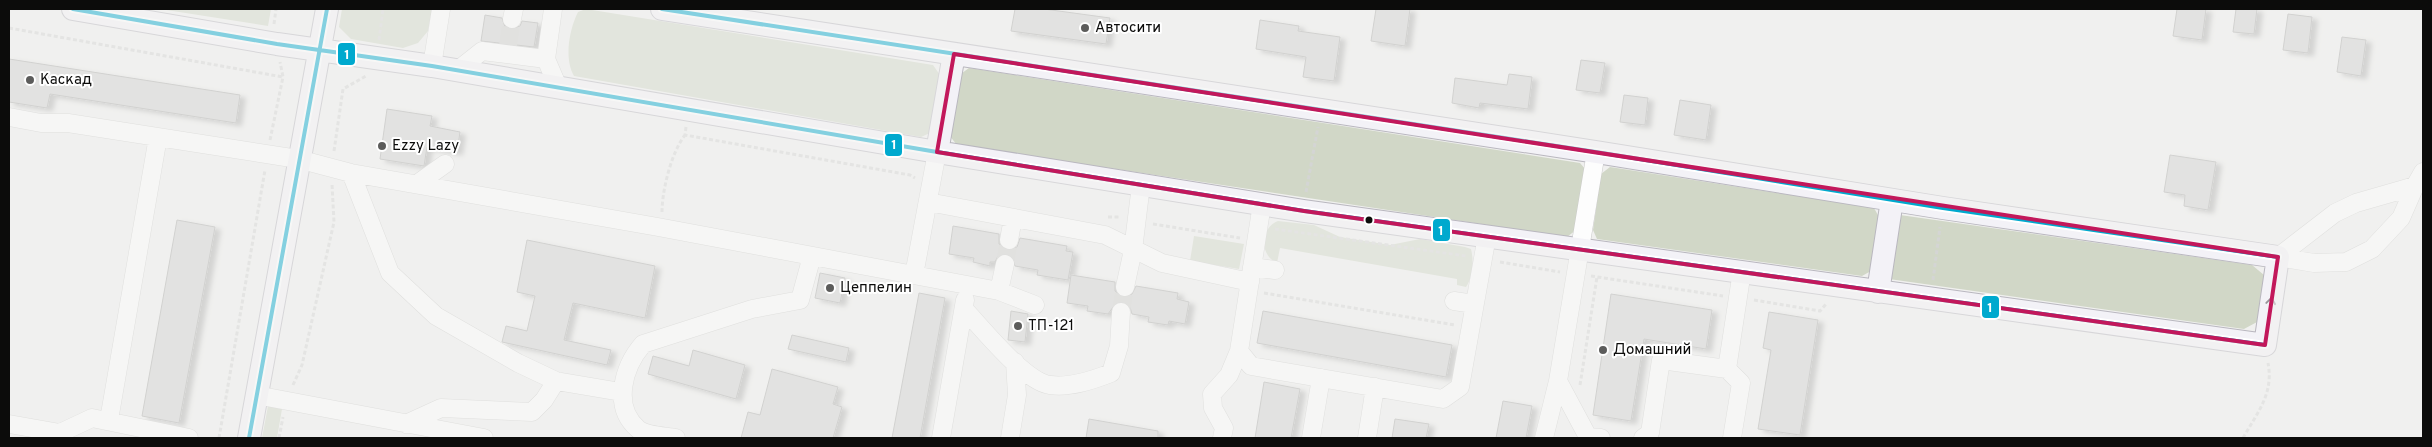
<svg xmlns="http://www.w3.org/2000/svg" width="2432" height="447" font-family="Overpass,sans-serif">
<defs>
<filter id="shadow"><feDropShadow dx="5.5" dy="3" stdDeviation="2.5" flood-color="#0004"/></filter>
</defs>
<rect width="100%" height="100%" fill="#f0f0ef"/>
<path fill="#d1d7c7" d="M 160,9 L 271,9 L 268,26 Z
M 342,9 L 432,9 L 428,31 L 418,43 L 403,48 L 351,39 L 339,27 Z
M 586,9 L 933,65 L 940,75 L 930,133 L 921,137 L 574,76 C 564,59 569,30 578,12 Z
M 969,68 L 1580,163 L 1586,170 L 1576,230 L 1567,237 L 957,145 L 949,135 L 958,76 Z
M 1610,167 L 1874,208 L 1879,217 L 1871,271 L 1862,276 L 1597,239 L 1593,230 L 1601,174 Z
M 1900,215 L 2252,265 L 2264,275 L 2257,322 L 2244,329 L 1889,279 Z
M 1278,221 L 1314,225 L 1340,237 L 1390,245 L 1420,239 L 1465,247 L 1471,249 C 1474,261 1473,277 1466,287 L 1457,285 L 1457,279 L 1280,248 L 1277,263 C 1259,255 1260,228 1278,221 Z
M 1194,236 L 1244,244 L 1239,269 L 1190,261 Z
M 268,406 L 282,409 L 277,438 L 262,438 Z"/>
<path fill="#d1d1d0" stroke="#acacab" filter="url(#shadow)" d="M 1015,9 L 1044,9 L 1110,18 L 1106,44 L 1011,31 Z
M 1376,9 L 1410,9 L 1405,46 L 1371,41 Z
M 2177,9 L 2206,9 L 2202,40 L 2173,36 Z
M 2236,9 L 2257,9 L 2254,34 L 2233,32 Z
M 2288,14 L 2312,17 L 2308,53 L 2283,50 Z
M 485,15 L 502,18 L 505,27 L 510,29 L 520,26 L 522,21 L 538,23 L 534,47 L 481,41 Z
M 1260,20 L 1299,26 L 1298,31 L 1340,37 L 1334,81 L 1303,77 L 1306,57 L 1256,49 Z
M 2342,37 L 2366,40 L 2361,76 L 2337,72 Z
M 9,59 L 240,95 L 236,123 L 50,94 L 47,108 L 9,102 Z
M 1581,60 L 1605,63 L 1600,93 L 1576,90 Z
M 1509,74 L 1532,77 L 1528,109 L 1480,103 L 1479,108 L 1452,103 L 1455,78 L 1507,85 Z
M 1624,95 L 1648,98 L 1645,125 L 1620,122 Z
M 1680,100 L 1711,105 L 1706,140 L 1674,135 Z
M 387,109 L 432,116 L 430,126 L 460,132 L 457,152 L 427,147 L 424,166 L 380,159 Z
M 2170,155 L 2216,162 L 2208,210 L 2184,206 L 2185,195 L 2164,192 Z
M 177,220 L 215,227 L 179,423 L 142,416 Z
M 953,226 L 999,234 L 999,244 L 1008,250 L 1017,247 L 1020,238 L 1067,246 L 1066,251 L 1073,252 L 1068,280 L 1037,275 L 1038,270 L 1015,266 L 1012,257 L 1007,254 L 998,256 L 995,262 L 990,262 L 990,266 L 973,262 L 974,258 L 949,254 Z
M 527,240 L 655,266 L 645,318 L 573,303 L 564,340 L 611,350 L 607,365 L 502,342 L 506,326 L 527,331 L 535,296 L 517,292 Z
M 820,273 L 845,278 L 840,303 L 815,298 Z
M 1071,275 L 1115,282 L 1115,291 L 1123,297 L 1132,294 L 1136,286 L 1178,293 L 1177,299 L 1189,302 L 1185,324 L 1169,321 L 1168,325 L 1148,322 L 1149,317 L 1132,314 L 1130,307 L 1122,301 L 1116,303 L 1108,314 L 1087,311 L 1088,306 L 1067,303 Z
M 919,293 L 945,298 L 920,438 L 892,438 Z
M 1611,294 L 1712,310 L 1706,349 L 1644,339 L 1631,421 L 1593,415 Z
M 1011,311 L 1028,314 L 1025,342 L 1008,340 Z
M 1263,311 L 1452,345 L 1446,377 L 1257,343 Z
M 1769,312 L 1818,320 L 1800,435 L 1758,429 L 1771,350 L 1763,348 Z
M 792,335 L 849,348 L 846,362 L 788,349 Z
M 693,350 L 745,365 L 736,399 L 648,374 L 653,356 L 689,366 Z
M 772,369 L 838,387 L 833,404 L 842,407 L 833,438 L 741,438 L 748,412 L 760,415 Z
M 1264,382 L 1300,389 L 1291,438 L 1255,438 Z
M 1503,401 L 1532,406 L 1526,438 L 1496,438 Z
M 1089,419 L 1158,431 L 1158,438 L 1086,438 Z
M 1395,419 L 1429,424 L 1426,438 L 1392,438 Z"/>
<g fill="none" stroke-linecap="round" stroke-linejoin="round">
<path stroke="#cececd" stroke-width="18" stroke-dasharray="18 9" stroke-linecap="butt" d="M 508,45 L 512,19
M 1005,264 L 1009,240
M 1121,312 L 1125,287"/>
<g stroke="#cbcbca" stroke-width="19">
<path id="minor" d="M 553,9 L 546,59 L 558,87
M 512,19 L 514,9
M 432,66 L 441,9
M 458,70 L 482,51 L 546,59
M 9,117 L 41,123 L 68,123 L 298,159 L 351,173 L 658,227 L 999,291 L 1035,305
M 351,173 L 390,273 L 436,316 L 518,363 L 556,381 L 621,392
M 417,184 L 445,164
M 928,202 L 1105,235 L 1162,263 L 1250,282
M 1262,204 L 1239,351 L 1251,366 L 1443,399 L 1460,387 L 1487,236
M 1009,240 L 1013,218
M 2278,257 L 2314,263 L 2346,262 L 2372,249 L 2401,218 L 2415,186
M 2278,257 L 2335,213 L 2356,203 L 2415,186 L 2423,172
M 1252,267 L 1275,270
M 914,275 L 937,152
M 1125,287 L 1133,250 L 1141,185
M 999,291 L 1005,264
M 1454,301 L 1474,304
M 964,309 C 983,329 1025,382 1050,385 C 1070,388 1093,380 1111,373 L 1119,346 L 1121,312
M 1727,369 L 1742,271
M 1558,381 L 1588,437 L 1601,438
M 256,395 L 484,438
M 109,420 L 158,137
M 9,424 L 60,433 L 92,418 L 189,438
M 406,424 L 441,408 L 532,412 L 544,400 L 556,381
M 676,438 C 666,436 646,436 638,429 C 612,407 623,367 643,344 L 752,309 L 800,300 L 812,256
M 941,438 L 965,300
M 1010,438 L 1017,395 L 1015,362
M 1222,438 L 1224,428 L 1213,408 L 1212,394 L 1229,375 L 1239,351
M 1311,438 L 1321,378
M 1367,438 L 1375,387
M 1544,438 L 1558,381 L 1596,152
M 1643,438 L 1650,433 L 1661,360 L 1727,369 L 1741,383 L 1732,438"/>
</g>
<g stroke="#b9b7bf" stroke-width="24">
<path id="major" d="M 73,9 L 277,44 L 432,66 L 937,152 L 1304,211 L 2265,345 L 2278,257 L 1943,208 L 1596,152 L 662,9
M 937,152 L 954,54
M 1878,292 L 1892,200
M 249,438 L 327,9"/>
</g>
<path stroke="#d4d5d4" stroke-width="3" stroke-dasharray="4 2.5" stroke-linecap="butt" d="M 274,24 L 276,9
M 9,28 L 283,77
M 379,40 L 383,9
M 686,127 L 685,135 L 910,175 L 915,178
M 270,140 L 283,77 L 280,62
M 334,151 L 343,89 L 366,76
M 1306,192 L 1318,127
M 662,212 C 662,191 671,153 685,135
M 1108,217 L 1120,217
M 1153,224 L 1240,238
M 1275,229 L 1466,256
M 1500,262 L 1560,272
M 1591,276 L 1723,296
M 1933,280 L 1940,227
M 1264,293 L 1455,325
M 1754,300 L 1820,311 L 1827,303
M 293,385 L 302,365 L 334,222 L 332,184
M 1580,385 L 1597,277
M 219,438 L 265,170
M 279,438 L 283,417
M 2243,438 C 2257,413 2274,394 2268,363"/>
<use href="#minor" stroke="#fdfdfd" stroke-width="18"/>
<use href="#major" stroke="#f3f2f7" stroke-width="22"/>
<g stroke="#fff" stroke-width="8">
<path id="bus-1" d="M 73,9 L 277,44 L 432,66 L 937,152 L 1304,211 L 2265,345
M 662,9 L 1596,152 L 1943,208 L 2278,257
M 249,438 L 327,9"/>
</g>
<use href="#bus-1" stroke="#00a9ce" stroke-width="4"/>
</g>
<defs><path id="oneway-chevron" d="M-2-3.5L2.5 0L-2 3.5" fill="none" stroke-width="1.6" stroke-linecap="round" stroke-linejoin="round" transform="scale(1.25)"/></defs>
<use stroke="#979699" href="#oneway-chevron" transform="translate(2271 301) rotate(-82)"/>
<path d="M0 0H2432V447H0ZM 954,54 L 2278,257 L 2265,345 L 1304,211 L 937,152 Z" fill="#f0f0ef" fill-opacity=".55" fill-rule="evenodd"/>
<path fill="none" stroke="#c2185b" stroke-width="4" stroke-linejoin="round" d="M 954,54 L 2278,257 L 2265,345 L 1304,211 L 937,152 Z"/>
<g fill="#5c5c5b" stroke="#fff" stroke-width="2">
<circle cx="1085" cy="28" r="5"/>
<circle cx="30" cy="80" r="5"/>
<circle cx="382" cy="146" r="5"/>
<circle cx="830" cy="288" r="5"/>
<circle cx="1018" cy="326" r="5"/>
<circle cx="1603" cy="350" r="5"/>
</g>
<circle fill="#0c0c0b" stroke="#fff" stroke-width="2" cx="1369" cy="220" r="4.5"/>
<g text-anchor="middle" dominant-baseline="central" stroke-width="4" stroke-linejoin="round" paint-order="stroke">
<g font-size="15" fill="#0c0c0b" stroke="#fff" text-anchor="start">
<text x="1095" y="28">Автосити</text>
<text x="40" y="80">Каскад</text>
<text x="392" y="146">Ezzy Lazy</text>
<text x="840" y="288">Цеппелин</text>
<text x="1028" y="326">ТП-121</text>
<text x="1613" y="350">Домашний</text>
</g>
</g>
<g stroke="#fff" stroke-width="2">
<rect x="337" y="42" width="19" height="24" rx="5" fill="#00a9ce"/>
<rect x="884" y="133" width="19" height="24" rx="5" fill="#00a9ce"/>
<rect x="1432" y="218" width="19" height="24" rx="5" fill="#00a9ce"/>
<rect x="1981" y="295" width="19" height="24" rx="5" fill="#00a9ce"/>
</g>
<g font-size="14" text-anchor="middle" font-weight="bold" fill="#fff">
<text x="347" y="59">1</text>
<text x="894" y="149">1</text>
<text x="1441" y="235">1</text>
<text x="1990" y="312">1</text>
</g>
<rect width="2432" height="447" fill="none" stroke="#0c0c0b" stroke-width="20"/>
</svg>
